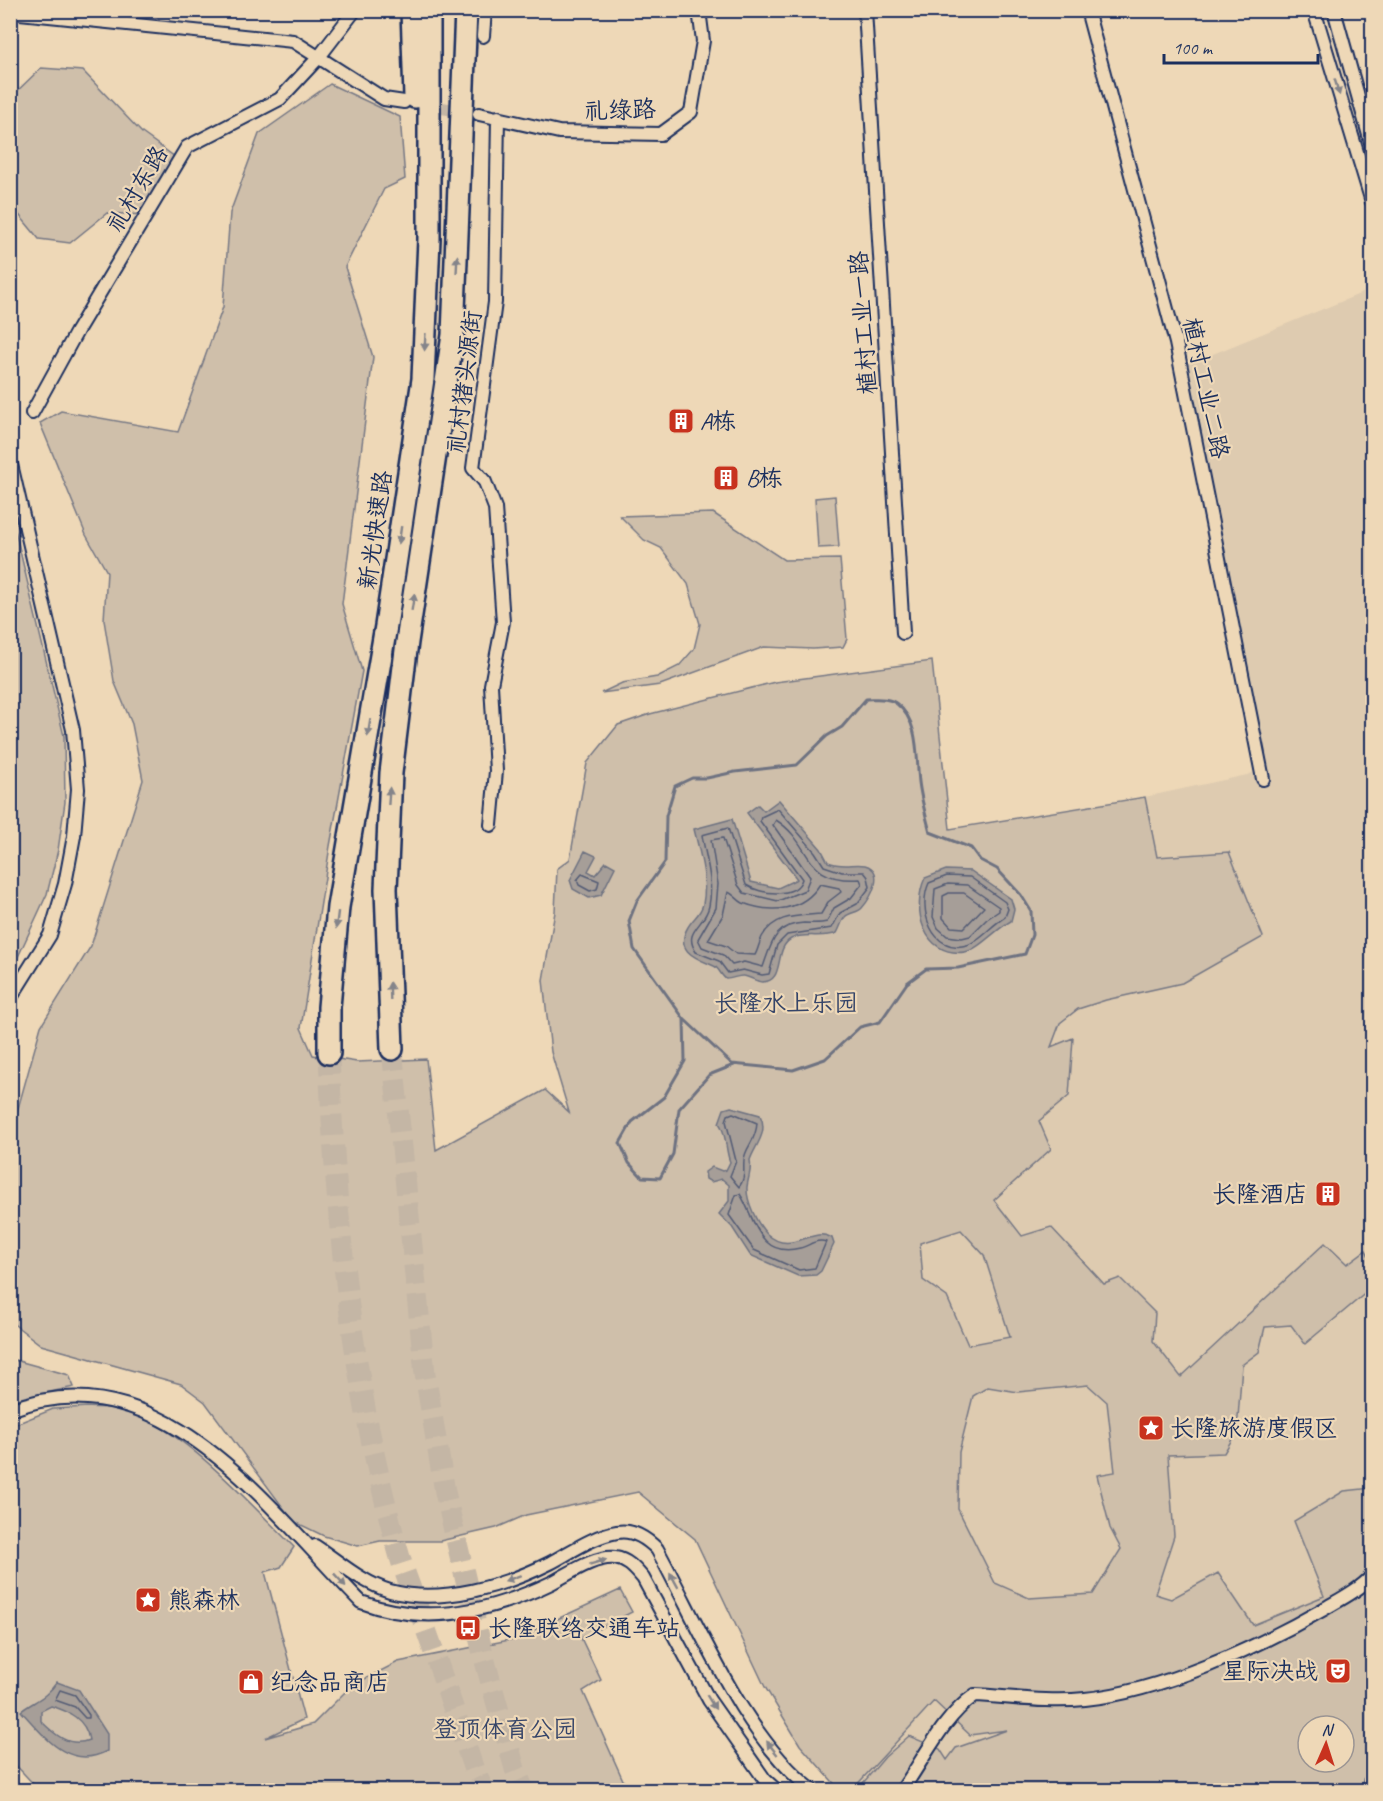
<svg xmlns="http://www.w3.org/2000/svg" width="1383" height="1801" font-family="Caveat,'LXGW WenKai TC',sans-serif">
<rect width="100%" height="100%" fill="#eed8b7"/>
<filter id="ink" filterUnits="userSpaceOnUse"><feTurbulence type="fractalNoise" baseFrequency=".0167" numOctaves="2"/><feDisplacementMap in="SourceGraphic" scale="12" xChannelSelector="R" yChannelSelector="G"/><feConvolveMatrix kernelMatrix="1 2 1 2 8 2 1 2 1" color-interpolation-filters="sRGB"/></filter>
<g filter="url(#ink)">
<path fill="#decbb0" d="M 1372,289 L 1372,1606 L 926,1790 L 852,1790 L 896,1740 L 894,1272 L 1050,1050 L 1060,1023 L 1078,1009 L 1106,1000 L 1182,983 L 1145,797 L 1247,775 L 1268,767 L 1186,365 Z"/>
<path fill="#cfbfaa" stroke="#757784" stroke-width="1.5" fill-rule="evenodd" d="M 41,68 L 83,71 L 142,133 L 175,157 L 143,215 L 107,213 L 70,243 L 39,239 L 11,205 L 11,97 Z
M 330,84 L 400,117 L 405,179 L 384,189 L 345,267 L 373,357 L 342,604 L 362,671 L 330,846 L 301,1028 L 313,1055 L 357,1062 L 426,1059 L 436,1150 L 545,1090 L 569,1112 L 551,1052 L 543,980 L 555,912 L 557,869 L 570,859 L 587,763 L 618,725 L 650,714 L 775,682 L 932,661 L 950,829 L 1145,797 L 1157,857 L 1229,852 L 1263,937 L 1182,983 L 1106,1000 L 1078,1009 L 1060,1023 L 1051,1047 L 1073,1038 L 1069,1096 L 1039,1121 L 1051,1149 L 994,1200 L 1022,1236 L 1051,1227 L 1104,1284 L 1120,1278 L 1155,1313 L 1153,1341 L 1181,1377 L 1325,1243 L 1347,1264 L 1366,1250 C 1373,1264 1375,1277 1368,1291 L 1305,1344 L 1291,1325 L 1265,1327 L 1259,1352 L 1242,1365 L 1237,1431 L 1224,1453 L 1168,1455 L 1174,1536 L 1155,1594 L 1171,1599 L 1218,1573 L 1253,1625 L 1324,1596 L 1294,1521 L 1344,1491 L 1372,1488 L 1372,1790 L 857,1790 L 885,1757 L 909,1736 L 940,1749 L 947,1760 L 956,1748 L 1007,1730 L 970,1735 L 934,1701 L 852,1790 L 840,1790 L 800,1745 L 765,1687 L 695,1539 L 638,1492 L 526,1515 L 496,1528 L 440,1541 L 380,1541 L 358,1546 L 324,1536 L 293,1521 L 205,1402 L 181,1384 L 41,1345 L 11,1322 L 10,1137 L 41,1026 L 91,946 L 143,780 L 132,724 L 114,681 L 104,620 L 107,572 L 86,535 L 40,423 L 61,411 L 178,432 L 223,307 L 230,213 L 259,134 ZM 961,1230 L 984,1255 L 1010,1337 L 968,1345 L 947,1297 L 923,1280 L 920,1243 ZM 1088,1385 L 1107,1402 L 1115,1472 L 1097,1475 L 1110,1528 L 1121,1549 L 1093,1594 L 1029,1598 L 995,1583 L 958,1509 L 959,1452 L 973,1396 L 988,1387 L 1018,1392 ZM 1308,1726 L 1344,1726 L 1344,1762 L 1308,1762 Z
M 835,496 L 839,547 L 818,548 L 815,498 Z
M 11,513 L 64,736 L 65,802 L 58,850 L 47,894 L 11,972 Z
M 713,513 L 784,560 L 840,559 L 847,639 L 843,647 L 813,649 L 764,647 L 660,685 L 601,693 L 622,683 L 657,677 L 679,666 L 694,649 L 700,624 L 688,584 L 661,548 L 644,540 L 620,516 Z
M 11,1359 L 69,1375 L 74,1387 L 11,1400 Z
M 88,1407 C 101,1408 117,1407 129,1411 C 189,1434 248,1502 294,1547 L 281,1567 L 265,1572 L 304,1719 L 265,1738 L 313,1724 L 351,1686 L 398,1662 L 514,1639 L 620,1590 L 632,1612 L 581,1638 L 601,1680 L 583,1691 L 627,1789 L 39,1790 L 11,1760 L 11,1426 L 53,1409 Z"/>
<path fill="#a69e98" stroke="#6e7281" stroke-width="1.5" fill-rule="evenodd" d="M 779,800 L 821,849 L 828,862 C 843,868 853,863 865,865 C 887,871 870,899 862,908 C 858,913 850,912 845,917 C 842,920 840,928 837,933 C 822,939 804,932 791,939 C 773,949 786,982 762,982 C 755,981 750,977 744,976 C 739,975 732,979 726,979 C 721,976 719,968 714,966 C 699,959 673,952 688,927 C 693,918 701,914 703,904 C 708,879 700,854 694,829 L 732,819 L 751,882 L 778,888 L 797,879 L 747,813 L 758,805 L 764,811 Z
M 585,851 L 596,856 L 588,871 L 595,875 L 606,862 L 615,867 L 601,895 L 589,898 L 573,889 L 570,880 Z
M 946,870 L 971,871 L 1011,899 L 1014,909 L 1011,921 C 996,929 978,950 965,952 C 923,958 911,908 925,878 Z
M 731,1107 L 760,1115 C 769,1133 755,1145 750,1160 C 752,1171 748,1177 747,1187 C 746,1201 757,1224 767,1234 C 792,1257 811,1225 832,1238 L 834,1244 L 821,1271 L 816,1275 L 798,1276 L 750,1255 L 732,1227 L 719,1214 L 729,1201 L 729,1185 L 722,1179 L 711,1182 L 706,1179 L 705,1172 L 712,1167 L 722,1171 L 726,1170 L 730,1162 C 725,1150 727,1133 719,1123 L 724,1109 Z
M 57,1682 L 79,1690 L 107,1734 L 107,1751 C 69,1771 45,1737 21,1711 C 36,1700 46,1698 57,1682 ZM 51,1706 C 68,1711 86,1719 89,1740 C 69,1748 54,1734 41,1721 L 41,1711 Z"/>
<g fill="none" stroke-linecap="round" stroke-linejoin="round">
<path stroke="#535b75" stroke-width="1.5" d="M 778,809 L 815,852 L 824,866 L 842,872 L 864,872 L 868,877 L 870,887 L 857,904 L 840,913 L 832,928 L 787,935 L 777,945 L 769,974 L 762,975 L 743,970 L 728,973 L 719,961 L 696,952 C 682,931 705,926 709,906 C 714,882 706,859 702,835 L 728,828 L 746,885 C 760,894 796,899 802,879 L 760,821 L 761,817 Z
M 776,820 C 814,844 801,883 860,879 L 862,884 L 851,898 L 834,908 L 827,922 C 819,924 812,923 804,923 C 774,924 771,945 763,967 L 744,962 L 732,965 L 723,955 L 702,947 L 698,939 L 716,908 L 718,884 L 711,840 L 723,838 L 738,885 L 744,893 L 778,901 L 805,890 L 810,877 L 773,825 Z
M 582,874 L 599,881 L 597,889 L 590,891 L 579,885 L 577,880 Z
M 947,876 L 970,877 L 1005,902 L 1008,909 L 1005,917 C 993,924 978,942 967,945 C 932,955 917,909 929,883 Z
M 820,884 L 839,888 L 841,892 L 828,902 L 821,914 C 799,916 774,914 762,937 C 759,943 758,950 755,955 L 736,954 L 726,946 L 708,940 L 723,915 L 728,892 C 734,894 737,900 743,903 C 772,914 803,911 820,884 Z
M 948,884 L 967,885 L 999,907 L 999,911 L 987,919 L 970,936 L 962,938 L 947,936 L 938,928 L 933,917 L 935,889 Z
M 949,893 L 964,893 L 984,907 L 964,928 L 951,927 L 943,918 L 943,896 Z
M 733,1113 L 757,1123 C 756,1142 745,1147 744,1160 C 743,1171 746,1178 739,1187 L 730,1176 L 736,1161 L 726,1121 L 728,1115 Z
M 740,1194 C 755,1217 758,1259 800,1248 C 809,1246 817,1238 826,1242 L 815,1268 L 799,1270 L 754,1250 L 729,1215 L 736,1195 Z
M 60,1690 L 75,1695 L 89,1715 L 89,1718 L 85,1718 L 75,1707 L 55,1700 Z"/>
<path stroke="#6e7281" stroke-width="3" d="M 866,699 C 876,699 889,697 897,704 C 920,722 916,757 919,782 C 921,799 926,816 930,832 L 971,848 L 980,860 L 997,869 L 1021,895 L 1031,911 L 1032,935 L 1025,954 L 958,968 L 926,969 L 907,983 L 880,1022 L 860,1027 L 825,1059 L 793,1070 L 732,1064 L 684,1019 L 634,949 L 629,921 L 637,901 L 665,862 L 666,816 L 675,786 L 692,778 L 707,778 L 735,772 L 797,765 L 827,736 L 842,727 Z
M 684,1019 L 685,1061 L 664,1097 L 632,1122 L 620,1143 L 629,1163 L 642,1177 L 660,1178 L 673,1154 L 679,1109 L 709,1075 L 734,1065
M 1362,1790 L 1364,1779 L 1372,1772"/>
<path stroke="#c4b6a5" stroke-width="12" stroke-dasharray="12 6" stroke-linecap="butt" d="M 424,105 L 466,112"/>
<path stroke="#c4b6a5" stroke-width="21" stroke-dasharray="21 10" stroke-linecap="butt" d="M 392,1049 L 425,1374 L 445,1492 L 483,1654 L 515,1769 L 524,1790
M 329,1053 C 335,1220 352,1385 397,1547 C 404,1573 415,1598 424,1624 C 441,1672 458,1721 474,1770 L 484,1790"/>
<g stroke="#1b2f5e" stroke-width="16">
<path id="street" d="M 865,10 L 903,633
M 1087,10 L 1176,343 L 1263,779
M 1314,10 L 1372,202
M 1334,10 L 1372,146
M 10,12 L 293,41 L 384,99 L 404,102
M 483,36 L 485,10
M 479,114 L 559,132 L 661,134 L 691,112 L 703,41 L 699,10
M 32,413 L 77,331 L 187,147 L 280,99 L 319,57 L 355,10
M 10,460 L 73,730 L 78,789 L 74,836 L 65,884 L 50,935 L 10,999
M 491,825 L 496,771 L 491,685 L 503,622 L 495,508 L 485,482 L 473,468 L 495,302 L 498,117
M 10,1410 C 161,1352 268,1508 361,1602 C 424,1626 491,1612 551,1583 C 569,1574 594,1556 615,1558 C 628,1560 635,1569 643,1578 L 709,1700 L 765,1780 L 776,1790
M 315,1546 C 338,1561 362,1583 390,1591 C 441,1605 504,1586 550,1563 C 571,1552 593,1536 617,1532 C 633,1529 646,1538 657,1549 C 699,1625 743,1737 812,1790
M 902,1790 C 924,1759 943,1717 975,1695 C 1011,1697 1049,1703 1085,1699 C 1160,1692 1258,1647 1324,1609 C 1341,1599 1359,1590 1372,1576"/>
</g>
<g stroke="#1b2f5e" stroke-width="26">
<path id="highway" d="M 412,10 L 415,97
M 392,1049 L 386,889 L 391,773 L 407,642 L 453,335 L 466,10
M 329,1053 L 329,1007 L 338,907 L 386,626 L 423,379 L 429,239 L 429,10"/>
</g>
<use href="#street" stroke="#eed8b7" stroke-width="12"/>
<use href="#highway" stroke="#eed8b7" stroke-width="21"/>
</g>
<defs><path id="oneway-solid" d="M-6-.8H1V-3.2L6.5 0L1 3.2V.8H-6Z" transform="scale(1.5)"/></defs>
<g fill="#84848a">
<use href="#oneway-solid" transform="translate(1337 87) rotate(73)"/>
<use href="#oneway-solid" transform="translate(457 264) rotate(-87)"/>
<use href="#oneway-solid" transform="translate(425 342) rotate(93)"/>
<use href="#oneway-solid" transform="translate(400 535) rotate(98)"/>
<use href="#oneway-solid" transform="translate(413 602) rotate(-81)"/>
<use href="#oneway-solid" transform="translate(369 728) rotate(99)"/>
<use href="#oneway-solid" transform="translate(389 796) rotate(-86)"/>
<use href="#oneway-solid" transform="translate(337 920) rotate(97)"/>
<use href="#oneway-solid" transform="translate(390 991) rotate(-92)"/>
<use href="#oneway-solid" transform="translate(598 1562) rotate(-17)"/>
<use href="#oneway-solid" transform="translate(513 1578) rotate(160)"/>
<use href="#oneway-solid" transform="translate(340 1580) rotate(47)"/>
<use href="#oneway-solid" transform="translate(674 1580) rotate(-119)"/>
<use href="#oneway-solid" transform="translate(711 1702) rotate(58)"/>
<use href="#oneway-solid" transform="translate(772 1748) rotate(-128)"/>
</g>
</g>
<defs>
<g id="building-square" transform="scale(1.35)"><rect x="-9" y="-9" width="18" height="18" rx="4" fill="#c8321e" stroke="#eed8b7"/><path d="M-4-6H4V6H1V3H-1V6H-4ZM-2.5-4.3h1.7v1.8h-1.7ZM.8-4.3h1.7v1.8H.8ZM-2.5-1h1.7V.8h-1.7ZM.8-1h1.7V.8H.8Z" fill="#fff"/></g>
<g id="sight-square" transform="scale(1.35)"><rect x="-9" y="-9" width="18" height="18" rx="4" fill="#c8321e" stroke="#eed8b7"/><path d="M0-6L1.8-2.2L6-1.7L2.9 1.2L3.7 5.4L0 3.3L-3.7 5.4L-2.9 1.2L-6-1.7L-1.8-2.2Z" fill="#fff"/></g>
<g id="bus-square" transform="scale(1.35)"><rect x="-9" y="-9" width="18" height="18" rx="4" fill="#c8321e" stroke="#eed8b7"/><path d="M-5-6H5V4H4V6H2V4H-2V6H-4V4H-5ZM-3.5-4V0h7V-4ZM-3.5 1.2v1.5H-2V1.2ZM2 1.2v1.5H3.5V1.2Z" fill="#fff"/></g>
<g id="theatre-square" transform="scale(1.35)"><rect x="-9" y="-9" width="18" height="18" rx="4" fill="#c8321e" stroke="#eed8b7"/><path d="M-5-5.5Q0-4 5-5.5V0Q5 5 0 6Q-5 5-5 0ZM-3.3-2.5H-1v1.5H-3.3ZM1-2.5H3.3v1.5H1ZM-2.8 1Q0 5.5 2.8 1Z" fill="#fff"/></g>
<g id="shop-square" transform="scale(1.35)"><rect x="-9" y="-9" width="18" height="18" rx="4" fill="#c8321e" stroke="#eed8b7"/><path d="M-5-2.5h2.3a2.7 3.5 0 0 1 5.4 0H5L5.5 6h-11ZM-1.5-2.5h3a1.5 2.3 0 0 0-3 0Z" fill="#fff"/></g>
</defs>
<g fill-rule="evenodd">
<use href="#building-square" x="681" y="421"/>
<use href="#building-square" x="726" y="478"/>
<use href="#building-square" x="1328" y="1194"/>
<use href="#sight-square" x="1151" y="1428"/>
<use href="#sight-square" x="148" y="1600"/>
<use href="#bus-square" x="468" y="1628"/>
<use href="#theatre-square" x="1338" y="1671"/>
<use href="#shop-square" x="251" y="1682"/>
</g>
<g text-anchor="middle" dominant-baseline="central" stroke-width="4.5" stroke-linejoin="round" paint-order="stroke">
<g font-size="24" fill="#1b2f5e" stroke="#eed8b7">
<text transform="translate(620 110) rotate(-2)">礼绿路</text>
<text transform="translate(137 189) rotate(-59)">礼村东路</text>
<text transform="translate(863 323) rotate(-94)">植村工业一路</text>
<text transform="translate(464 382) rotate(-83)">礼村猪头源街</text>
<text transform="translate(1206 388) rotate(78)">植村工业二路</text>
<text transform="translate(375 530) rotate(-82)">新光快速路</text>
</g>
<g font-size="24" fill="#1b2f5e" stroke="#eed8b7" text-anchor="start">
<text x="700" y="421">A栋</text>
<text x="746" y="478">B栋</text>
<text x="1308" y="1194" text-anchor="end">长隆酒店</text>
<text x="1170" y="1428">长隆旅游度假区</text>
<text x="168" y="1600">熊森林</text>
<text x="488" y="1628">长隆联络交通车站</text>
<text x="1318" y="1671" text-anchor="end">星际决战</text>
<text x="270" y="1682">纪念品商店</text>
</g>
<g font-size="24" fill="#364569" stroke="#eed8b7">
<text x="786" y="1003">长隆水上乐园</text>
<text x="505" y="1729">登顶体育公园</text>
</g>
</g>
<rect width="1383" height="1801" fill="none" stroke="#eed8b7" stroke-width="36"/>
<rect x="18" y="18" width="1347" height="1765" fill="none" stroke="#1b2f5e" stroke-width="2" filter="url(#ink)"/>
<g transform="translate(1326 1744) rotate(3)"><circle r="28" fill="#eed8b7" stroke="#9a9493" stroke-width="1.5"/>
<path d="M0-4.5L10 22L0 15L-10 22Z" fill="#c8321e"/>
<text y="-9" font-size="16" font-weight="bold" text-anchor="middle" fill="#1b2f5e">N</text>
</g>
<path d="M1164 54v9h154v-9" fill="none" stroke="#1b2f5e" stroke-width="3"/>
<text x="1173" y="54" font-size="18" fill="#1b2f5e" stroke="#eed8b7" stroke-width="4.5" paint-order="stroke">100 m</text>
</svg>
